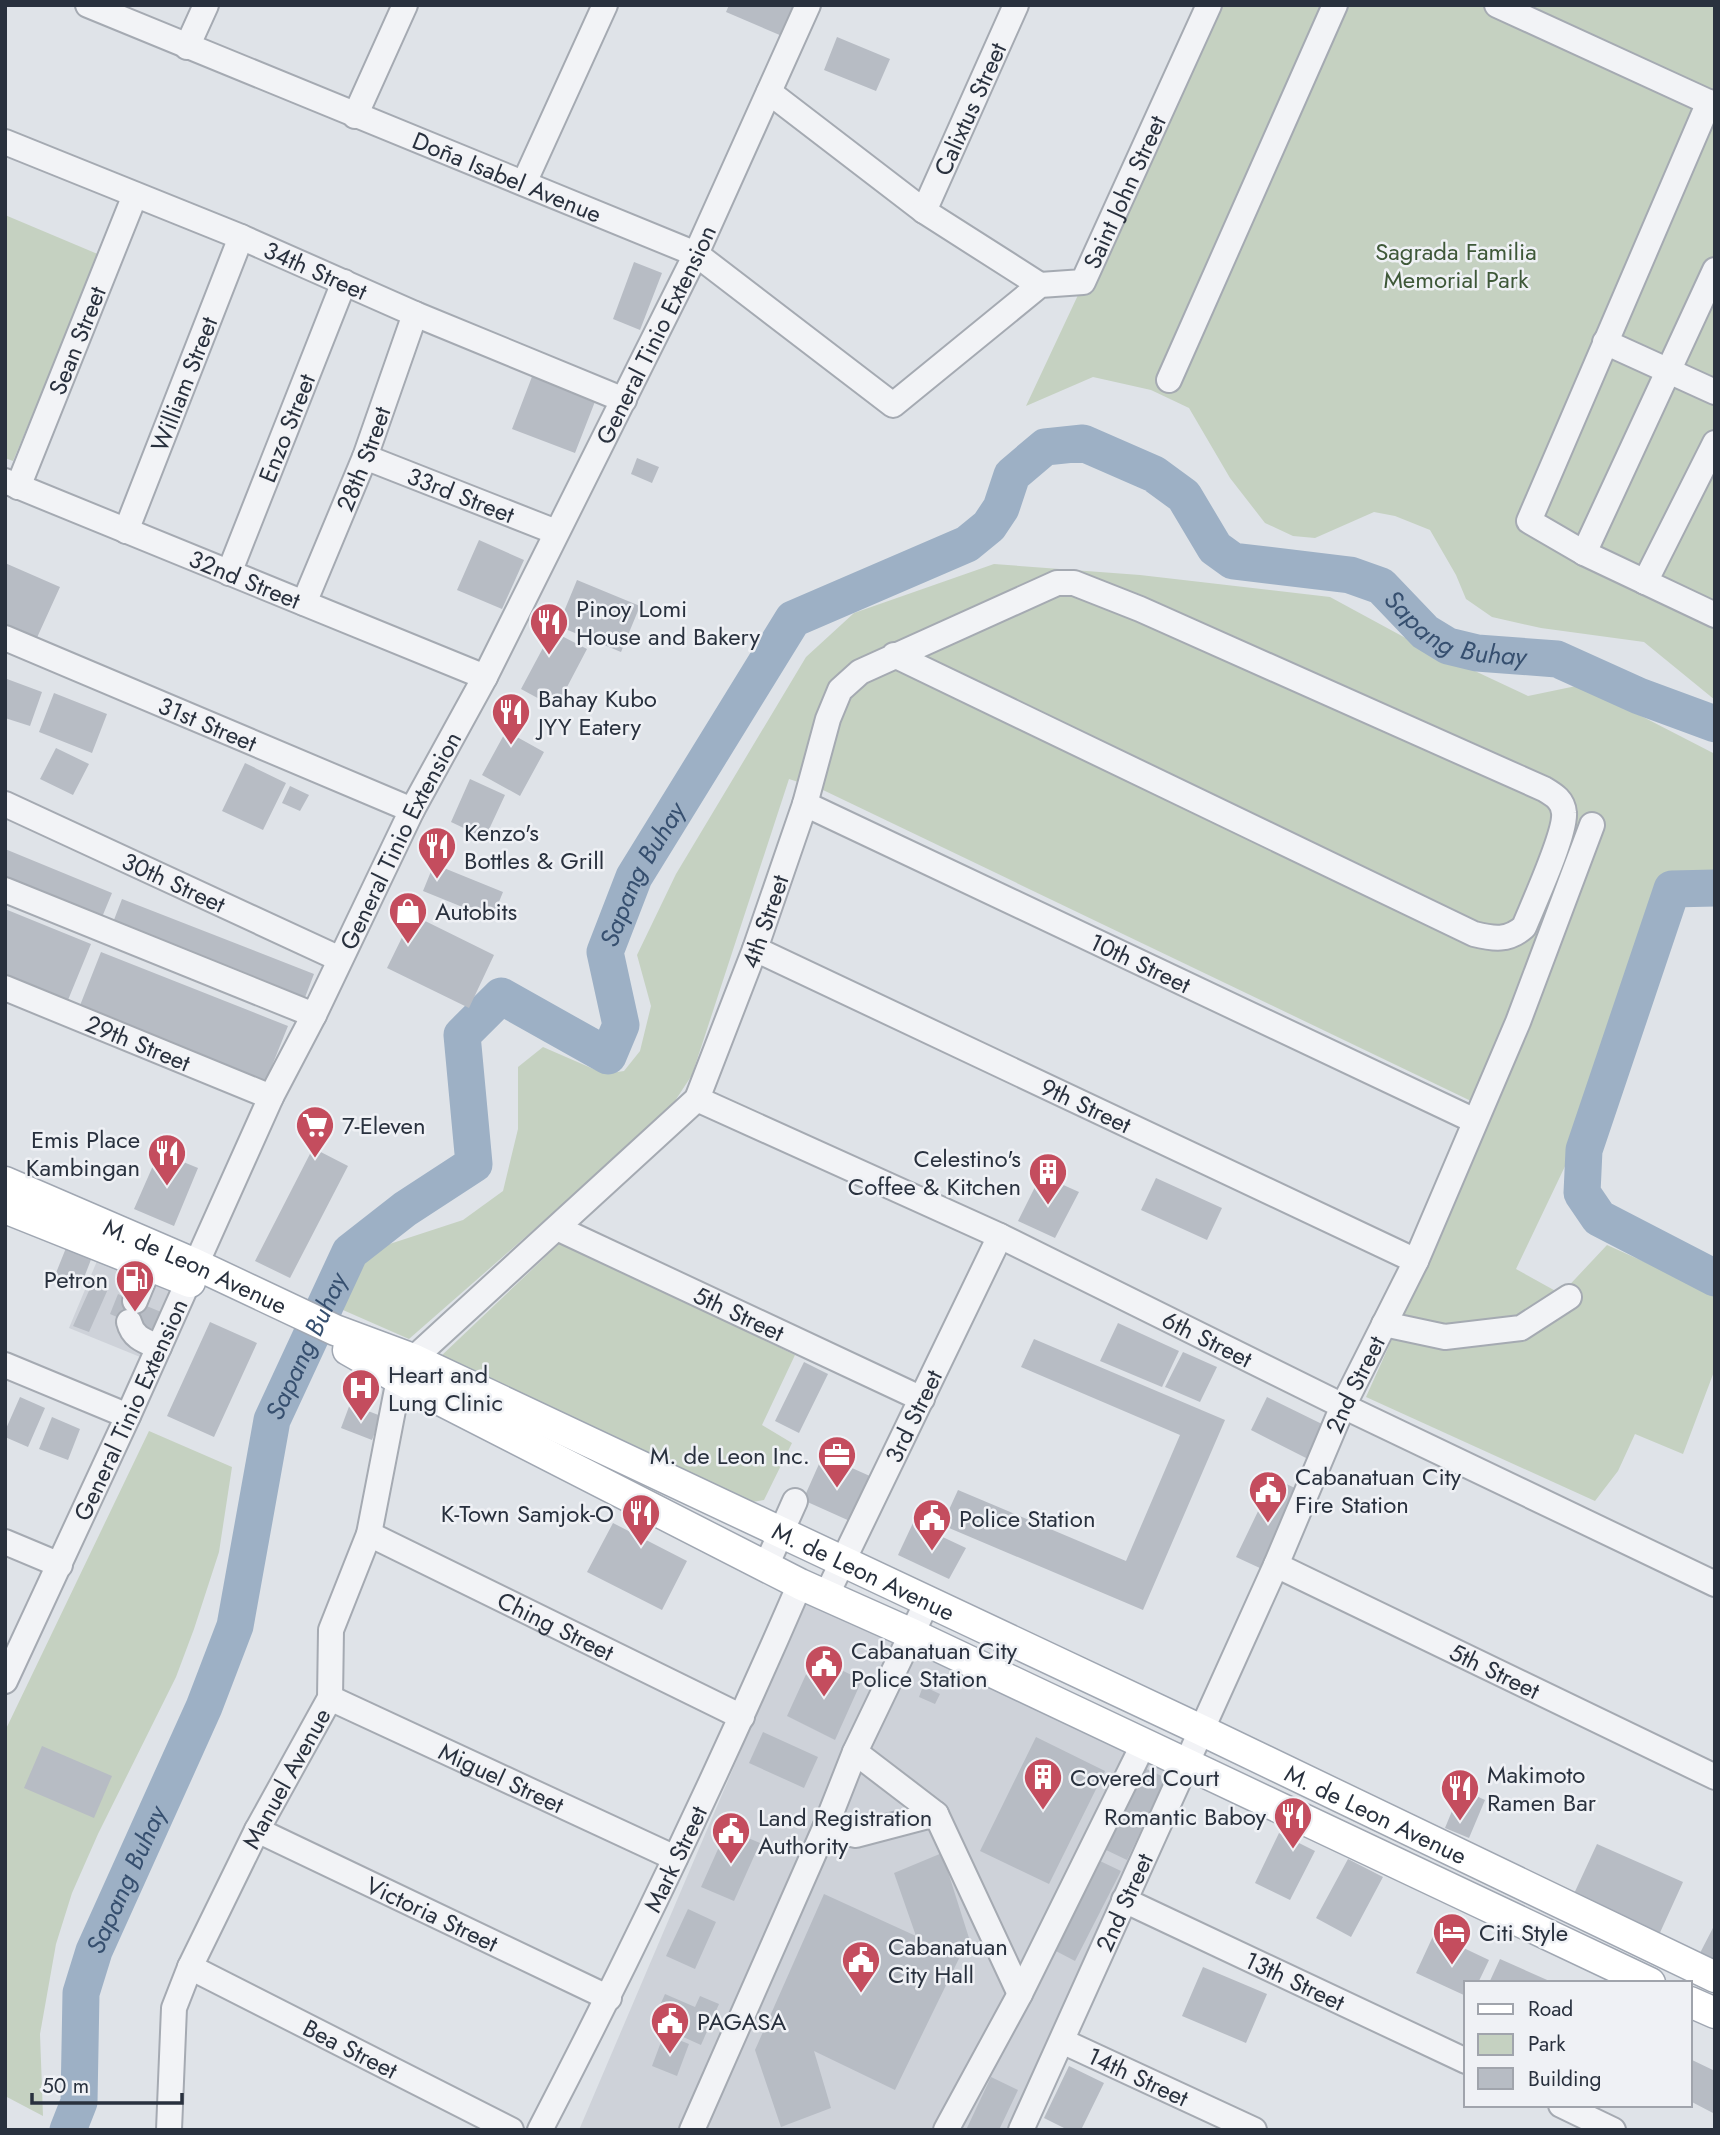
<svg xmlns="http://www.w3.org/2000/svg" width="1720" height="2135" font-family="Jost,sans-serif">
<rect width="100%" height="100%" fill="#dfe3e8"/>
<path fill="#ced2d9" d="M 97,1261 L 178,1295 L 150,1361 L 69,1328 Z
M 805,1600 L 1174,1775 L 1011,2130 L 579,2130 Z"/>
<path fill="#c5d1c1" d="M 1214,5 L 1715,5 L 1715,700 L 1644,642 L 1541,628 L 1492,617 L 1466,599 L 1456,575 L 1430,530 L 1395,516 L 1374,512 L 1315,538 L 1293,536 L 1265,523 L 1230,478 L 1189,408 L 1151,390 L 1093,377 L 1026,406 Z
M 5,215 L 100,255 L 13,461 L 5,458 Z
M 994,564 L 1140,575 L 1330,597 L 1413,642 L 1528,696 L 1581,685 L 1715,754 L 1715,875 L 1663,875 L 1578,1139 L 1516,1269 L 1561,1294 L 1607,1245 L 1667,1272 L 1715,1287 L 1715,1369 L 1683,1454 L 1635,1434 L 1618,1471 L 1595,1501 L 1366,1397 L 1495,1110 L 1471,1101 L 823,790 L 789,779 L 692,1075 L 667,1113 L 409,1339 L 327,1303 L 356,1255 L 463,1220 L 503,1191 L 518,1129 L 518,1067 L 543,1047 L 605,1074 L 624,1071 L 640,1051 L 651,1006 L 637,955 L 676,874 L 806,657 L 854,613 Z
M 561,1242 L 795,1355 L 762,1425 L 792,1443 L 764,1500 L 747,1503 L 440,1357 Z
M 149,1431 L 232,1467 L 219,1552 L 194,1629 L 176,1677 L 98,1834 L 72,1893 L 56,1944 L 40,2034 L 43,2116 L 5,2096 L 5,1731 Z"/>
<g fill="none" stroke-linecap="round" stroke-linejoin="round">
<g stroke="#9db0c5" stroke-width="37">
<path d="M 1715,888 L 1672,889 L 1584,1150 L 1582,1193 L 1599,1218 L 1715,1278"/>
<path id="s1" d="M 68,2130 L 79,2102 L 81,1993 L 94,1951 L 204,1707 L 235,1626 L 272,1420 L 350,1252 L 405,1209 L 474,1164 L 462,1035 L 501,996 L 608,1056 L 621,1025 L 605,952 L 634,877 L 793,619 L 967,544 L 989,526 L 1001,508 L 1012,475 L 1045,447 L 1083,443 L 1154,474 L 1184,496 L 1215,548 L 1233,561 L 1350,575 L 1381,586 L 1425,632 L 1448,646 L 1477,653 L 1557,659 L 1639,696 L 1715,724"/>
</g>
</g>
<path fill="#b7bcc4" d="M 729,5 L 796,5 L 782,36 L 726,12 Z
M 837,37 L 890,59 L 876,91 L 824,70 Z
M 634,262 L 662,273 L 640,330 L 613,319 Z
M 533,374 L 596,399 L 575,453 L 512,429 Z
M 637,458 L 659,467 L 652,483 L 631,474 Z
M 479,540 L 524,560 L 502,609 L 457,590 Z
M 5,563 L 60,587 L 35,642 L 5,629 Z
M 577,580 L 640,606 L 621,652 L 558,626 Z
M 552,631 L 587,649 L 556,708 L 521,689 Z
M 7,679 L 42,692 L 30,726 L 5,718 Z
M 54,693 L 107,714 L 92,753 L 39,732 Z
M 506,731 L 544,752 L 520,796 L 482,775 Z
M 56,748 L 89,764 L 73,795 L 40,779 Z
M 245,763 L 286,783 L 263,830 L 222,811 Z
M 470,779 L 505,795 L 485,838 L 451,822 Z
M 290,786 L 309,795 L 300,811 L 282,803 Z
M 5,849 L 112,893 L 100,922 L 5,883 Z
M 434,864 L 503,892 L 492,919 L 423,891 Z
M 122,899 L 314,974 L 304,1000 L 112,925 Z
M 5,909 L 91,944 L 68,1000 L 5,975 Z
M 413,915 L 494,955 L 469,1008 L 387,968 Z
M 101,952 L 288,1026 L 265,1083 L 79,1008 Z
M 313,1148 L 348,1166 L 290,1278 L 255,1261 Z
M 159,1152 L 198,1168 L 174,1226 L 134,1209 Z
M 1041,1175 L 1079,1192 L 1055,1238 L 1018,1221 Z
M 1156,1178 L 1222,1208 L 1207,1240 L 1141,1210 Z
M 66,1248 L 92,1257 L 80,1288 L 54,1278 Z
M 93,1282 L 108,1289 L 89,1332 L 73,1326 Z
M 118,1294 L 161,1312 L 152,1332 L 110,1314 Z
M 210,1322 L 257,1343 L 214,1437 L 167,1416 Z
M 1118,1323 L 1179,1351 L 1162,1387 L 1100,1361 Z
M 1034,1339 L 1225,1420 L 1143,1610 L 942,1525 L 958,1490 L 1126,1561 L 1180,1435 L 1021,1367 Z
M 1183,1352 L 1217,1367 L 1200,1402 L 1165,1387 Z
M 804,1362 L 828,1374 L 799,1433 L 775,1421 Z
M 20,1397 L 45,1408 L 28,1447 L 5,1437 L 5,1431 Z
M 1267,1397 L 1324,1425 L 1308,1459 L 1251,1430 Z
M 350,1404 L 381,1416 L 372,1440 L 341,1428 Z
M 52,1417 L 80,1429 L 68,1460 L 39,1449 Z
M 823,1455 L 872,1477 L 852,1522 L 803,1500 Z
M 1274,1478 L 1299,1490 L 1262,1569 L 1236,1557 Z
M 613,1523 L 687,1561 L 662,1610 L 587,1572 Z
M 913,1523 L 966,1548 L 949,1579 L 898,1555 Z
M 814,1657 L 862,1680 L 835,1740 L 787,1716 Z
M 923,1686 L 940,1694 L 935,1704 L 919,1697 Z
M 763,1732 L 818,1757 L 804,1788 L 749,1763 Z
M 1036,1737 L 1105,1771 L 1049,1884 L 980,1851 Z
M 42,1746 L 112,1776 L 94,1818 L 24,1788 Z
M 1140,1766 L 1166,1778 L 1127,1860 L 1102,1848 Z
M 1461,1789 L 1485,1800 L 1469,1838 L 1445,1828 Z
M 727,1829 L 760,1843 L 734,1901 L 701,1887 Z
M 1279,1833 L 1315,1851 L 1290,1900 L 1255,1883 Z
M 1597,1844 L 1683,1882 L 1658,1937 L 1572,1898 Z
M 942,1853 L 969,1938 L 895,2090 L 814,2051 L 831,2108 L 781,2127 L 755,2050 L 824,1894 L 916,1936 L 894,1873 Z
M 1348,1859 L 1383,1877 L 1351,1937 L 1316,1918 Z
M 1100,1861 L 1121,1871 L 1075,1961 L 1054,1950 Z
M 688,1909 L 716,1922 L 695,1969 L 666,1956 Z
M 1715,1924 L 1715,1961 L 1700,1953 Z
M 1434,1934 L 1489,1960 L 1478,1983 L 1466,1983 L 1466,1996 L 1416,1973 Z
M 1500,1959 L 1554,1983 L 1489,1983 Z
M 1203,1967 L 1267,1994 L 1246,2043 L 1182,2016 Z
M 665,1994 L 695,2007 L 700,1996 L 719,2004 L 701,2045 L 652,2023 Z
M 664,2034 L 689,2044 L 677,2076 L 652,2066 Z
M 1690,2059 L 1715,2071 L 1715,2110 L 1713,2113 L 1690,2101 Z
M 1069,2066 L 1104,2083 L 1081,2130 L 1068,2130 L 1044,2118 Z
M 991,2077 L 1018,2090 L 999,2130 L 966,2130 Z"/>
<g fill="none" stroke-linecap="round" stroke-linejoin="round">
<g stroke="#a5aab2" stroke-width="28">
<g id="minor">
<path id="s2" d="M 88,5 L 696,254 L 893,405 L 1040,285 L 1083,282 L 1209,5"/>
<path d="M 1497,5 L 1715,105"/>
<path d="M 187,47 L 206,5"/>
<path d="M 769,92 L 924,211 L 1040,285"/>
<path d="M 1709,102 L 1529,521 L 1584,553 L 1715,615"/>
<path d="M 355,116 L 405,5"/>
<path id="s3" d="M 5,142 L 241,237 L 415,314 L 624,400"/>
<path d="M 524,183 L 605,5"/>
<path id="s4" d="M 924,211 L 1016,5"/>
<path d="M 1605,342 L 1715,392"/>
<path d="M 1169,380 L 1335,5"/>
<path id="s5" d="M 365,457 L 556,532"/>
<path id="s6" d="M 5,481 L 485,677"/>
<path id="s7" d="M 18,487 L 135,195"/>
<path id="s8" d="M 126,531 L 241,237"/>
<path d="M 1584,553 L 1715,270"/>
<path id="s9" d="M 229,573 L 344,282"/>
<path d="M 1645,582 L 1715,443"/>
<path id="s10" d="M 304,603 L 365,457 L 415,314"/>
<path id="s11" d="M 5,638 L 412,810"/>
<path id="s12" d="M 5,804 L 340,959"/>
<path id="s13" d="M 805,804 L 1475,1121"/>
<path d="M 5,890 L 314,1015"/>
<path id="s14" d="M 755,949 L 1416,1261"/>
<path id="s15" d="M 5,988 L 271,1097"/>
<path id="s16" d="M 697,1099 L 1000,1236 L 1343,1406 L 1715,1584"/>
<path id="s17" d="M 557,1228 L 922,1399"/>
<path d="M 135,1301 L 149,1267"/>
<path d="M 129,1322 C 133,1338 145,1341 159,1347"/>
<path d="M 1384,1324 L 1445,1337 L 1521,1328 L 1569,1297"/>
<path d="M 5,1365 L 128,1416"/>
<path id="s18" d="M 369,1534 L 742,1717"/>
<path d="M 5,1542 L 60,1565"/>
<path id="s19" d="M 1276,1565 L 1715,1777"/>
<path d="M 766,1566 L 795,1501"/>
<path id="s20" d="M 826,1596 L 1000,1236"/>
<path id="s21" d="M 5,1681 L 128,1416 L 271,1097 L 314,1015 L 412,810 L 485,677 L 696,254 L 808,5"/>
<path id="s22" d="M 330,1698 L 675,1858"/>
<path d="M 855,1752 L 936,1814 L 1020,1994"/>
<path d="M 825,1828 L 856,1835 L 936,1814"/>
<path id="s23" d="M 257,1830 L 609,1998"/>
<path id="s24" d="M 1124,1900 L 1466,2061"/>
<path id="s25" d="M 190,1967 L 511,2130"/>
<path id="s26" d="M 1062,2041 L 1254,2130"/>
<path d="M 1561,2105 L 1613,2130"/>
<path id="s27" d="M 169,2130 L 174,2008 L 190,1967 L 257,1830 L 330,1698 L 331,1630 L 369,1534 L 399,1379 L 413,1359 L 697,1099 L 755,949 L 805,804 L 828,719 L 840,690 L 860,672 L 1057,583 L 1074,583 L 1140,609 L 1544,789 C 1554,795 1563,800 1564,813 C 1566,833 1533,905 1524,927 C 1508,941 1494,939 1474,934 L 894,655"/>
<path id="s28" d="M 540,2130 C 633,1951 720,1769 800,1584"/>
<path d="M 692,2130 L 825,1828 L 855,1752 L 927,1602"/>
<path d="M 946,2130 L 1020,1994 L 1144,1743"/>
<path id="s29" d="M 1021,2130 L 1276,1565 L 1343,1406 L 1416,1261 L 1518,1022 L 1592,825"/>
</g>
</g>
<g stroke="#a0a7b2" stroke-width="33">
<g id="major">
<path id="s30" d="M 5,1182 L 195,1264 L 335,1330 L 413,1359 L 1201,1730 L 1715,1977"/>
<path d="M 5,1208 L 190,1282"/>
<path d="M 348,1350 L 399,1379 L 800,1584 L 912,1634 L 1650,1983"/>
<path d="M 1690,2002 L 1715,2013"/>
</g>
</g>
<use href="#minor" stroke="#f2f3f6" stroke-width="24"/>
<use href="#major" stroke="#fff" stroke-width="30"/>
</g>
<defs>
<g id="restaurant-pin" transform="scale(2.0125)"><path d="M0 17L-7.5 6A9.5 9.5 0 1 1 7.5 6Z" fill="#c44d5e" stroke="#eff1f5"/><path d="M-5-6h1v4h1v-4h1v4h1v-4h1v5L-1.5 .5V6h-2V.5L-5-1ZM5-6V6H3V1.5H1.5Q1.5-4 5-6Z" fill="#fff"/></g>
<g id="shop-pin" transform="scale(2.0125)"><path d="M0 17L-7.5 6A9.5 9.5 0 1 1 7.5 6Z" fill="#c44d5e" stroke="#eff1f5"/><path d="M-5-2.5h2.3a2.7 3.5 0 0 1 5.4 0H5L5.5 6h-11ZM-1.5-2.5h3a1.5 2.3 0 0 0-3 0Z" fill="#fff"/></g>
<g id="supermarket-pin" transform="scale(2.0125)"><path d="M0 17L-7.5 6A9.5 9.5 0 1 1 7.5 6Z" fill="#c44d5e" stroke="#eff1f5"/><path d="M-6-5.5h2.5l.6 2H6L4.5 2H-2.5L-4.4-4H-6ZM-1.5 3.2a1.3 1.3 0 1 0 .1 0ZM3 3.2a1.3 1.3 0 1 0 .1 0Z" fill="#fff"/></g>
<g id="building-pin" transform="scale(2.0125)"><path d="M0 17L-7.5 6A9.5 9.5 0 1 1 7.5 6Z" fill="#c44d5e" stroke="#eff1f5"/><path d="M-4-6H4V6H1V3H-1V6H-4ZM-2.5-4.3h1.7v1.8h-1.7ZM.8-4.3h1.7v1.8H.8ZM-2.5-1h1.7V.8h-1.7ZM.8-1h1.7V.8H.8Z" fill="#fff"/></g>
<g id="fuel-pin" transform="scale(2.0125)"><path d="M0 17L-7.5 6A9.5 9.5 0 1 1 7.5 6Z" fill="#c44d5e" stroke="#eff1f5"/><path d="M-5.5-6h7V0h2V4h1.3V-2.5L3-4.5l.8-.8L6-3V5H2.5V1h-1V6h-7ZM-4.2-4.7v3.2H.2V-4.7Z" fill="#fff"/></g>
<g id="hospital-pin" transform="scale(2.0125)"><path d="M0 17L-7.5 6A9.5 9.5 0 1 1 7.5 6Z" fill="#c44d5e" stroke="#eff1f5"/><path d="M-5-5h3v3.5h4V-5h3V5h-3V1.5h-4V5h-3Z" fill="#fff"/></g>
<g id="office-pin" transform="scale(2.0125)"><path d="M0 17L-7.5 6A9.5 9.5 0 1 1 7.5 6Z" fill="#c44d5e" stroke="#eff1f5"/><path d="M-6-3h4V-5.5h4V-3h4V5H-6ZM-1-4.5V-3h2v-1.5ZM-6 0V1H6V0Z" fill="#fff"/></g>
<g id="civic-pin" transform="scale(2.0125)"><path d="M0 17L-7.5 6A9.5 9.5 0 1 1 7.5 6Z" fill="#c44d5e" stroke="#eff1f5"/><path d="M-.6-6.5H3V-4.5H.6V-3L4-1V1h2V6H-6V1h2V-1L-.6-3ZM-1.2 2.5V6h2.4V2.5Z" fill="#fff"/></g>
<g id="hotel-pin" transform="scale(2.0125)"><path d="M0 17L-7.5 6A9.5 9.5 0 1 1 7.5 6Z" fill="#c44d5e" stroke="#eff1f5"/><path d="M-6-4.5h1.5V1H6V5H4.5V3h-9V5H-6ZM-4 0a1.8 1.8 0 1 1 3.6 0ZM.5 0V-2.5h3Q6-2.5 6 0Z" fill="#fff"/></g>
</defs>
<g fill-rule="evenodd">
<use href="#restaurant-pin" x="549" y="622"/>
<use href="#restaurant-pin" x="511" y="712"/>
<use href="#restaurant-pin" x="437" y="846"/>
<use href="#shop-pin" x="408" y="911"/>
<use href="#supermarket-pin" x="315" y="1125"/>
<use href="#restaurant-pin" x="167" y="1153"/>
<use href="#building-pin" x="1048" y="1172"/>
<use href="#fuel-pin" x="135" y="1279"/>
<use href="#hospital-pin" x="361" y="1388"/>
<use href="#office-pin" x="837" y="1455"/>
<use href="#civic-pin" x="1268" y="1490"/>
<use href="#restaurant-pin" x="641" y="1513"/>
<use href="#civic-pin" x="932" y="1518"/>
<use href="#civic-pin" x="824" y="1664"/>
<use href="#building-pin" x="1043" y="1777"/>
<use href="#restaurant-pin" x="1460" y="1788"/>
<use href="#restaurant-pin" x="1293" y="1816"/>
<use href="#civic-pin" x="731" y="1831"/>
<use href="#hotel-pin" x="1452" y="1932"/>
<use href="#civic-pin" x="861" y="1960"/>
<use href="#civic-pin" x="670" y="2021"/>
</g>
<g text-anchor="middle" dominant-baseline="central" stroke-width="5" stroke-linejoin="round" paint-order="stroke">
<g font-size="24" fill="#29313e" stroke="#eff1f5">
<text stroke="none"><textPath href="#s4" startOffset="112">Calixtus Street</textPath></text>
<text stroke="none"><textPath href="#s2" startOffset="453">Doña Isabel Avenue</textPath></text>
<text stroke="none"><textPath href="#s2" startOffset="1237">Saint John Street</textPath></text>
<text stroke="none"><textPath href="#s3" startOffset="336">34th Street</textPath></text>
<text stroke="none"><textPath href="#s21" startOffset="1496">General Tinio Extension</textPath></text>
<text stroke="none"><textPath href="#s7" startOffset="158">Sean Street</textPath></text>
<text stroke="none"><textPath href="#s8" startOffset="158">William Street</textPath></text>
<text stroke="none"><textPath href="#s9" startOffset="156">Enzo Street</textPath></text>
<text stroke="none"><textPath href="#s10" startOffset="156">28th Street</textPath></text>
<text stroke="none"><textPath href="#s5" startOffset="103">33rd Street</textPath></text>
<text stroke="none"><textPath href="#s6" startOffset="259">32nd Street</textPath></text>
<text stroke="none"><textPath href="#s11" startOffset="220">31st Street</textPath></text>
<text stroke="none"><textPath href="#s21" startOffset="929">General Tinio Extension</textPath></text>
<text stroke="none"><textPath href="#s12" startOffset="186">30th Street</textPath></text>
<text stroke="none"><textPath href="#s27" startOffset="1398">4th Street</textPath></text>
<text stroke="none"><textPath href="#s13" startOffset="371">10th Street</textPath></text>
<text stroke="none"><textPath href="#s15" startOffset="144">29th Street</textPath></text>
<text stroke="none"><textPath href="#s14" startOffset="366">9th Street</textPath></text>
<text stroke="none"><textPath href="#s30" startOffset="208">M. de Leon Avenue</textPath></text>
<text stroke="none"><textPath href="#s17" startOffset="201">5th Street</textPath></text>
<text stroke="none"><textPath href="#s16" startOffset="564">6th Street</textPath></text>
<text stroke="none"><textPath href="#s29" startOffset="817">2nd Street</textPath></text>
<text stroke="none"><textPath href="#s21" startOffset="299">General Tinio Extension</textPath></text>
<text stroke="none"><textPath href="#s20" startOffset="200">3rd Street</textPath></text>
<text stroke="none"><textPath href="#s30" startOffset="943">M. de Leon Avenue</textPath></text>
<text stroke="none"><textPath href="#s18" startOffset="208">Ching Street</textPath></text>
<text stroke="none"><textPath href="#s19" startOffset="243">5th Street</textPath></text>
<text stroke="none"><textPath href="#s27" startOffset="378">Manuel Avenue</textPath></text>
<text stroke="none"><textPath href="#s22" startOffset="189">Miguel Street</textPath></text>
<text stroke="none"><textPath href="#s30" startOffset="1510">M. de Leon Avenue</textPath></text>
<text stroke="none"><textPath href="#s28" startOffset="303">Mark Street</textPath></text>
<text stroke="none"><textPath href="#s29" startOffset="250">2nd Street</textPath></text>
<text stroke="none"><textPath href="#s23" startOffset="194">Victoria Street</textPath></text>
<text stroke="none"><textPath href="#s24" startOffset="189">13th Street</textPath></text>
<text stroke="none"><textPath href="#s25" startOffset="180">Bea Street</textPath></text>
<text stroke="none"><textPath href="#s26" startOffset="84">14th Street</textPath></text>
</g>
<g font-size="24" fill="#3e5838" stroke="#eff1f5">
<text x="1456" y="251">Sagrada Familia<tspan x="1456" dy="28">Memorial Park</tspan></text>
</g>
<g font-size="24" fill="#29313e" stroke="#eff1f5" text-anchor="start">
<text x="576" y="608">Pinoy Lomi<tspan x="576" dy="28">House and Bakery</tspan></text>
<text x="538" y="698">Bahay Kubo<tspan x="538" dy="28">JYY Eatery</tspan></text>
<text x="464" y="832">Kenzo's<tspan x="464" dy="28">Bottles &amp; Grill</tspan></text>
<text x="435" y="911">Autobits</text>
<text x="342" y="1125">7-Eleven</text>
<text x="140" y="1139" text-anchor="end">Emis Place<tspan x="140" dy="28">Kambingan</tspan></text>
<text x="1021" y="1158" text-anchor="end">Celestino's<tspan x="1021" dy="28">Coffee &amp; Kitchen</tspan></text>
<text x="108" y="1279" text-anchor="end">Petron</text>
<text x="388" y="1374">Heart and<tspan x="388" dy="28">Lung Clinic</tspan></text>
<text x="810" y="1455" text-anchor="end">M. de Leon Inc.</text>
<text x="1295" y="1476">Cabanatuan City<tspan x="1295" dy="28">Fire Station</tspan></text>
<text x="614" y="1513" text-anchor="end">K-Town Samjok-O</text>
<text x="959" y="1518">Police Station</text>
<text x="851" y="1650">Cabanatuan City<tspan x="851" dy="28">Police Station</tspan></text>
<text x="1487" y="1774">Makimoto<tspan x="1487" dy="28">Ramen Bar</tspan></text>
<text x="1070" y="1777">Covered Court</text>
<text x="1266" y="1816" text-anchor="end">Romantic Baboy</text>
<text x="758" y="1817">Land Registration<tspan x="758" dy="28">Authority</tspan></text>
<text x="1479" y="1932">Citi Style</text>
<text x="888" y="1946">Cabanatuan<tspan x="888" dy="28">City Hall</tspan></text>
<text x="697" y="2021">PAGASA</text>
</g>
<g font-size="26" font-style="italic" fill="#364f6f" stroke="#eff1f5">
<text stroke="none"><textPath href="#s1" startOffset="2678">Sapang Buhay</textPath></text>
<text stroke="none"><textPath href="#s1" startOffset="1586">Sapang Buhay</textPath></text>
<text stroke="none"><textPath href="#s1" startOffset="828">Sapang Buhay</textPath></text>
<text stroke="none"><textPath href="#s1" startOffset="261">Sapang Buhay</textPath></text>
</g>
</g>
<rect width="1720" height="2135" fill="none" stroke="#29313e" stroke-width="14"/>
<rect x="1464" y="1981" width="228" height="126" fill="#eff1f5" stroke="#a0a4ac" stroke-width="2"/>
<rect x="1478" y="2004" width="35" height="10" fill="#ffffff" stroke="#a0a4ac" stroke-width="2"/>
<text x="1528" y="2016" font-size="21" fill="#29313e">Road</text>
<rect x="1478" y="2034" width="35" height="21" fill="#c5d1c1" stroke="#a0a4ac" stroke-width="2"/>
<text x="1528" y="2051" font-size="21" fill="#29313e">Park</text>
<rect x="1478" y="2068" width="35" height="21" fill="#b7bcc4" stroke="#a0a4ac" stroke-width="2"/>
<text x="1528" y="2086" font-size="21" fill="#29313e">Building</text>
<path d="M32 2093v10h150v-10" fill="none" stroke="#29313e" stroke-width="3.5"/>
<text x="42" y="2093" font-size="21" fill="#29313e" stroke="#eff1f5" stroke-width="5" paint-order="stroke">50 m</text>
</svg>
